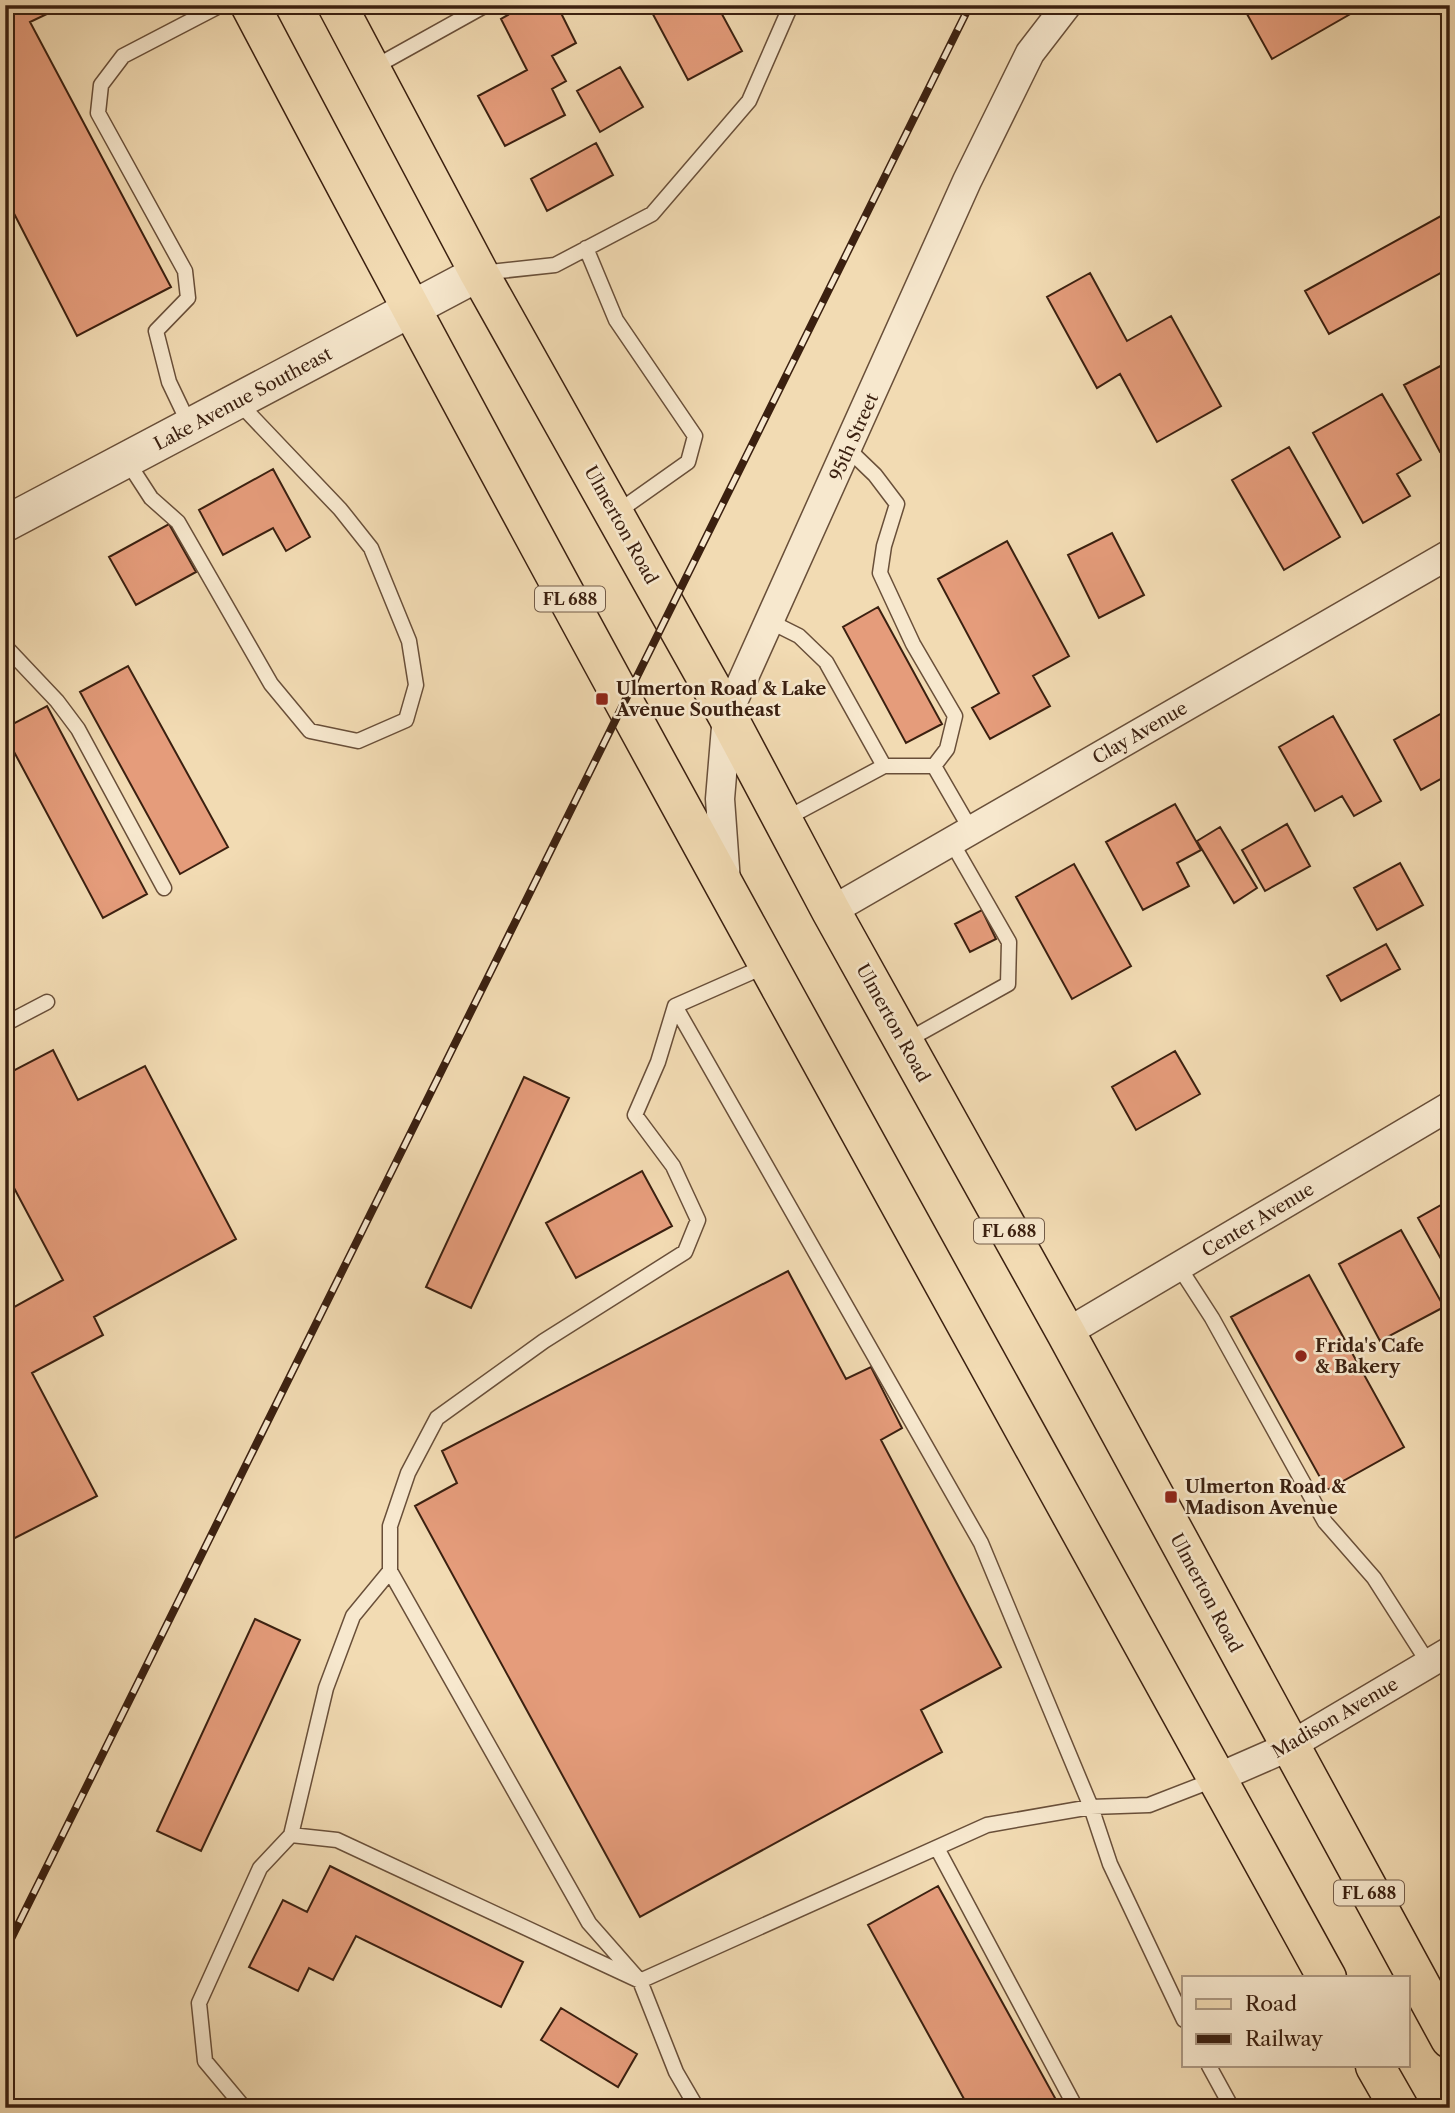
<svg xmlns="http://www.w3.org/2000/svg" width="1455" height="2113" font-family="'Libre Caslon Text',serif">
<rect width="100%" height="100%" fill="#f2dbb3"/>
<filter id="stains"><feTurbulence type="fractalNoise" baseFrequency=".00286" numOctaves="4"/><feColorMatrix values="0 0 0 0 .2 0 0 0 0 .09 0 0 0 0 .02 0 0 0 .5 -.17"/></filter>
<radialGradient id="worn" r=".72"><stop offset=".6" stop-color="#630" stop-opacity="0"/><stop offset="1" stop-color="#630" stop-opacity=".3"/></radialGradient>
<path fill="#e59c7b" stroke="#3b2010" stroke-width="2" d="M 5,5 L 45,5 L 49,13 L 30,22 L 171,287 L 77,336 L 5,196 Z
M 525,5 L 557,5 L 576,43 L 552,56 L 566,81 L 552,89 L 565,115 L 505,146 L 478,96 L 527,70 L 501,19 Z
M 648,5 L 717,5 L 742,51 L 688,80 Z
M 1242,5 L 1366,5 L 1272,59 Z
M 1435,5 L 1450,5 L 1450,31 Z
M 620,67 L 643,107 L 600,132 L 577,91 Z
M 596,143 L 613,175 L 547,211 L 531,179 Z
M 1450,211 L 1450,268 L 1329,334 L 1305,291 Z
M 1090,273 L 1127,341 L 1171,316 L 1221,406 L 1157,442 L 1120,374 L 1097,388 L 1047,297 Z
M 1450,361 L 1450,447 L 1440,452 L 1404,385 Z
M 1382,394 L 1421,460 L 1397,474 L 1410,496 L 1363,523 L 1313,433 Z
M 1289,447 L 1340,537 L 1284,570 L 1232,480 Z
M 273,469 L 310,537 L 286,551 L 273,528 L 223,555 L 199,510 Z
M 169,524 L 196,572 L 136,605 L 109,557 Z
M 1112,533 L 1144,595 L 1099,618 L 1068,555 Z
M 1007,541 L 1069,656 L 1033,676 L 1050,706 L 990,739 L 972,708 L 999,693 L 938,579 Z
M 878,607 L 942,724 L 906,743 L 843,627 Z
M 128,666 L 228,847 L 180,874 L 80,692 Z
M 47,706 L 147,894 L 103,918 L 5,735 L 5,728 Z
M 1446,711 L 1450,719 L 1450,774 L 1421,790 L 1394,740 Z
M 1333,716 L 1381,801 L 1354,816 L 1342,796 L 1315,811 L 1279,747 Z
M 1175,804 L 1201,850 L 1177,863 L 1189,886 L 1143,910 L 1106,842 Z
M 1287,824 L 1310,866 L 1265,891 L 1242,850 Z
M 1220,827 L 1257,888 L 1234,903 L 1197,841 Z
M 1400,863 L 1423,905 L 1377,930 L 1354,888 Z
M 1074,864 L 1131,966 L 1072,999 L 1016,897 Z
M 982,910 L 996,939 L 970,952 L 955,924 Z
M 1386,944 L 1400,969 L 1341,1001 L 1327,976 Z
M 53,1050 L 78,1100 L 145,1066 L 236,1239 L 94,1317 L 103,1335 L 32,1373 L 97,1496 L 5,1543 L 5,1312 L 63,1280 L 5,1171 L 5,1075 Z
M 1175,1051 L 1200,1094 L 1136,1130 L 1112,1087 Z
M 524,1077 L 569,1098 L 471,1308 L 426,1287 Z
M 642,1171 L 672,1226 L 576,1278 L 546,1223 Z
M 1450,1200 L 1450,1275 L 1418,1218 Z
M 1401,1230 L 1444,1307 L 1380,1341 L 1339,1264 Z
M 788,1271 L 846,1379 L 871,1367 L 902,1428 L 881,1440 L 1001,1667 L 921,1710 L 942,1752 L 640,1917 L 415,1506 L 457,1483 L 442,1451 Z
M 1309,1275 L 1404,1447 L 1327,1490 L 1231,1317 Z
M 255,1619 L 300,1640 L 201,1851 L 157,1831 Z
M 330,1866 L 523,1962 L 501,2007 L 356,1936 L 333,1980 L 309,1968 L 298,1991 L 249,1967 L 283,1900 L 307,1912 Z
M 938,1886 L 1060,2107 L 1058,2108 L 969,2108 L 868,1925 Z
M 561,2008 L 637,2054 L 618,2087 L 541,2040 Z"/>
<g fill="none" stroke-linecap="round" stroke-linejoin="round">
<g stroke="#694f39" stroke-width="17">
<path id="service" d="M 371,69 L 486,5
M 586,248 L 616,320 L 695,436 L 688,462 L 616,513
M 481,273 L 555,265 L 652,214 L 749,101 L 791,5
M 190,426 L 169,382 L 156,331 L 188,298 L 185,271 L 98,113 L 101,85 L 123,56 L 221,5
M 849,450 L 875,475 L 897,504 L 884,546 L 880,573 L 913,644 L 955,716 L 947,749 L 934,766
M 127,461 L 151,498 L 178,522 L 271,684 L 310,731 L 358,741 L 406,720 L 416,685 L 409,641 L 371,548 L 340,509 L 239,403
M 769,621 L 799,636 L 826,662 L 884,766
M 5,646 L 57,701 L 78,729 L 164,888
M 785,819 L 884,766 L 934,766 L 971,830
M 768,965 L 675,1006 L 981,1543 L 1091,1807 L 1110,1864 L 1184,2020
M 675,1006 L 658,1062 L 635,1115 L 673,1166 L 698,1220 L 685,1252 L 544,1341 L 437,1418 L 408,1473 L 390,1526 L 390,1571 L 589,1923 L 640,1981 L 987,1825 L 1091,1807 L 1149,1805 L 1216,1779
M 5,1024 L 47,1002
M 906,1041 L 1008,984 L 1009,942 L 951,841
M 1179,1267 L 1212,1318 L 1325,1522 L 1374,1578 L 1429,1664
M 291,1835 L 326,1688 L 353,1616 L 390,1571
M 937,1848 L 1076,2108
M 1209,2066 L 1232,2108
M 248,2108 L 241,2104 L 205,2061 L 199,2003 L 260,1868 L 291,1835 L 337,1840 L 640,1981 L 676,2072 L 697,2108"/>
</g>
<g stroke="#694f39" stroke-width="31">
<path id="minor" d="M 726,882 L 720,799 L 727,715 L 967,181 L 1030,53 L 1067,5
M 831,911 L 1450,554
M 1066,1333 L 1450,1106
M 1217,1778 L 1288,1747 L 1450,1651"/>
</g>
<g stroke="#694f39" stroke-width="38">
<path id="tertiary" d="M 5,524 L 479,273"/>
</g>
<g stroke="#3b2010" stroke-width="41">
<path id="primary" d="M 250,5 C 599,668 966,1322 1327,1978
M 337,5 L 479,273 L 727,715 L 831,911 L 1066,1333 L 1450,2039
M 1375,2066 L 1399,2108"/>
</g>
<use href="#service" stroke="#f7e8ce" stroke-width="14"/>
<use href="#minor" stroke="#f7e8ce" stroke-width="28"/>
<use href="#tertiary" stroke="#f7e8ce" stroke-width="35"/>
<use href="#primary" stroke="#f2dbb3" stroke-width="38"/>
<g stroke="#3b2010" stroke-width="8">
<path id="rail" d="M 5,1951 L 970,5"/>
</g>
<use href="#rail" stroke="#f7e8ce" stroke-width="5" stroke-dasharray="16" stroke-linecap="butt"/>
</g>
<g fill="#8f2418" stroke="#f7e8ce" stroke-width="2.5">
<rect x="595" y="692" width="14" height="14" rx="3.5"/>
<circle cx="1301" cy="1356" r="7"/>
<rect x="1164" y="1490" width="14" height="14" rx="3.5"/>
</g>
<g text-anchor="middle" dominant-baseline="central" stroke-width="5" stroke-linejoin="round" paint-order="stroke">
<g fill="#f7e8ce" stroke="#735c49" stroke-width="2">
<rect x="535" y="586.5" width="70" height="25" rx="5"/>
<rect x="974" y="1218.5" width="70" height="25" rx="5"/>
<rect x="1334" y="1880.5" width="70" height="25" rx="5"/>
</g>
<g font-size="16" font-weight="bold" fill="#3b2010">
<text x="570" y="599">FL 688</text>
<text x="1009" y="1231">FL 688</text>
<text x="1369" y="1893">FL 688</text>
</g>
<g font-size="18" fill="#3b2010" stroke="#f7e8ce">
<text transform="translate(243 399) rotate(-28)">Lake Avenue Southeast</text>
<text transform="translate(854 437) rotate(-66)">95th Street</text>
<text transform="translate(621 525) rotate(61)">Ulmerton Road</text>
<text transform="translate(1140 733) rotate(-30)">Clay Avenue</text>
<text transform="translate(893 1023) rotate(61)">Ulmerton Road</text>
<text transform="translate(1258 1220) rotate(-31)">Center Avenue</text>
<text transform="translate(1206 1593) rotate(62)">Ulmerton Road</text>
<text transform="translate(1335 1718) rotate(-30)">Madison Avenue</text>
</g>
<g font-size="18" font-weight="bold" fill="#3b2010" stroke="#f7e8ce" text-anchor="start">
<text x="616" y="689">Ulmerton Road &amp; Lake<tspan x="616" dy="21">Avenue Southeast</tspan></text>
<text x="1315" y="1346">Frida's Cafe<tspan x="1315" dy="21">&amp; Bakery</tspan></text>
<text x="1185" y="1487">Ulmerton Road &amp;<tspan x="1185" dy="21">Madison Avenue</tspan></text>
</g>
</g>
<rect width="1455" height="2113" fill="none" stroke="#f2dbb3" stroke-width="28"/>
<rect x="7" y="7" width="1441" height="2099" fill="none" stroke="#3b2010" stroke-width="3.5"/>
<rect x="14" y="14" width="1427" height="2085" fill="none" stroke="#3b2010" stroke-width="2"/>
<rect x="1182" y="1976" width="228" height="91" fill="#f7e8ce" stroke="#ac9882" stroke-width="2"/>
<rect x="1196" y="1999" width="35" height="10" fill="#f2dbb3" stroke="#ac9882" stroke-width="2"/>
<text x="1245" y="2011" font-size="21" fill="#3b2010">Road</text>
<rect x="1196" y="2034" width="35" height="10" fill="#3b2010" stroke="#ac9882" stroke-width="2"/>
<text x="1245" y="2046" font-size="21" fill="#3b2010">Railway</text>
<rect width="100%" height="100%" filter="url(#stains)"/>
<rect width="100%" height="100%" fill="url(#worn)"/>
</svg>
